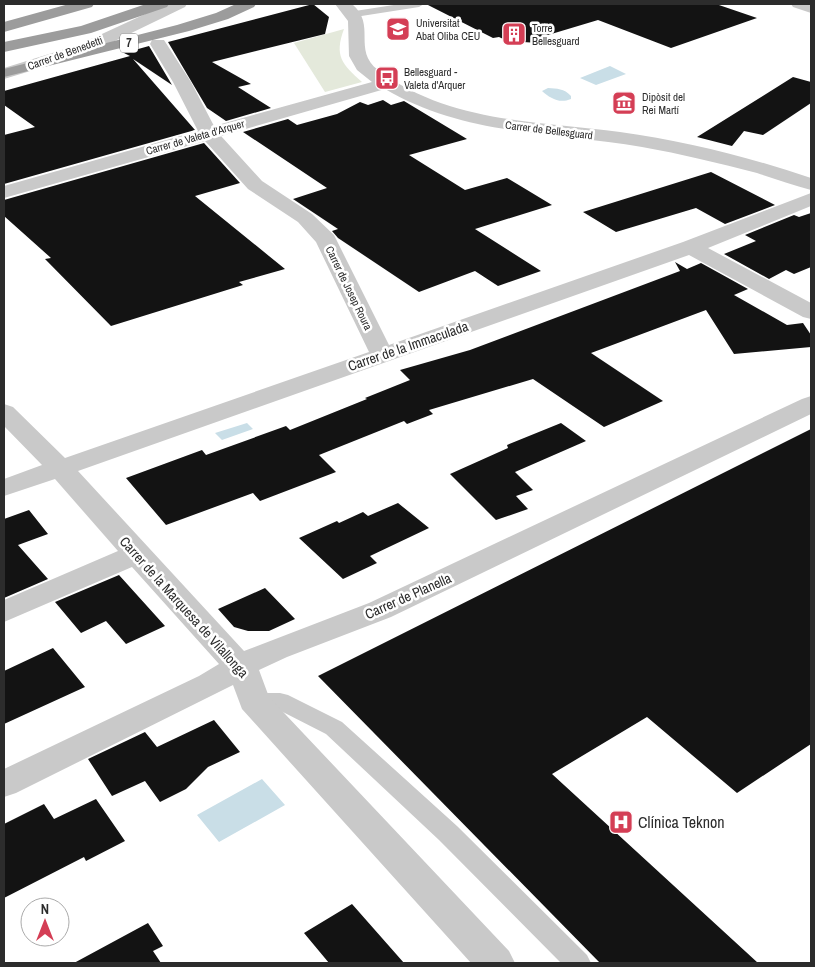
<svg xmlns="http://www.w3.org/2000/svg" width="815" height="967" font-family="'Archivo Narrow',sans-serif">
<rect width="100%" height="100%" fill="#fff"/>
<path fill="#e4e9db" d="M 344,29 C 334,56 342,64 362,82 L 325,92 L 294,43 Z"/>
<path fill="#c9dee7" d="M 610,66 L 626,74 L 596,85 L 580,78 Z
M 548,88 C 557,89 564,88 571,96 L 571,99 C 559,104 550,98 542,91 Z
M 247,423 L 253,429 L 222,440 L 215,433 Z
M 262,779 L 285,805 L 219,842 L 197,815 Z"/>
<path fill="#131313" d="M 313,4 L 329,17 L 325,34 L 212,62 L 251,84 L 238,87 L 271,108 L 226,121 L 207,108 L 168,42 Z
M 426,4 L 716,4 L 757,18 L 671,48 L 598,20 L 538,38 L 538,43 L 523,42 L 514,44 L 499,37 L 493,38 Z
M 149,46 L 172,85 L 133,59 L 195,130 L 4,184 L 4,135 L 35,127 L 4,105 L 4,91 L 130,56 L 124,53 Z
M 793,77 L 811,82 L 811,103 L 763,135 L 744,131 L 732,146 L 697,137 Z
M 383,100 L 391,105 L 404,101 L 467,139 L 409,155 L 465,190 L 507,178 L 552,205 L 475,229 L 541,271 L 498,286 L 475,271 L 419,292 L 338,238 L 332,231 L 338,229 L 293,199 L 327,188 L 243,132 L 288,119 L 297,125 L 337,114 L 360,102 L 368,105 Z
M 204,143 L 240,183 L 195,196 L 285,269 L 239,282 L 243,285 L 111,326 L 45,259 L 51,258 L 4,216 L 4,200 Z
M 711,172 L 775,205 L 725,224 L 696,208 L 616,232 L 583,212 Z
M 811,213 L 811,267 L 794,274 L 786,270 L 769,279 L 724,254 L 756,241 L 745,235 L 794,215 L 799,217 Z
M 675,262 L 687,269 L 701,263 L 748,289 L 734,295 L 787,325 L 803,323 L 811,335 L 811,347 L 734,354 L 706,310 L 591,353 L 663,401 L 604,427 L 533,379 L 429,410 L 433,414 L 407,424 L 404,421 L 319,455 L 336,472 L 260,501 L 253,493 L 166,525 L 126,478 L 202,450 L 206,455 L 286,426 L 290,430 L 367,399 L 365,398 L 410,380 L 400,370 L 470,350 L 680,271 Z
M 561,423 L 586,441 L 515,472 L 533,490 L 516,496 L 528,509 L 496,520 L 450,474 L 508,448 L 507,445 Z
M 811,429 L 811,744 L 737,793 L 647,717 L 552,774 L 758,963 L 600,963 L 318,676 Z
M 398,503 L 429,528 L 370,556 L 377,563 L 343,579 L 299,538 L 337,521 L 339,523 L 363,512 L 368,516 Z
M 29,510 L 48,534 L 18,545 L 48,579 L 4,598 L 4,519 Z
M 119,575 L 165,626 L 126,644 L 106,621 L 81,633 L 55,602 Z
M 265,588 L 295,619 L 269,631 L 248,631 L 234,627 L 218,609 Z
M 53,648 L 85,687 L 4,724 L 4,671 Z
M 214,720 L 240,752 L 208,767 L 186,789 L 160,802 L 145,781 L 112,796 L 88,759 L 145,732 L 157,747 Z
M 96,799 L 125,841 L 86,861 L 84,857 L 4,898 L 4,824 L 44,804 L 54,819 Z
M 352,904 L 404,963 L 329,963 L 304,933 Z
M 148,923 L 163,946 L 153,951 L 161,963 L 74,963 Z"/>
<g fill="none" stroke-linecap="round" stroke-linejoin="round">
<path fill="#c9c9c9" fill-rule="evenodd" d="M 400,4 L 424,4 L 419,7 L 355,17 L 350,14 L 355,11 Z
M 254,693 L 280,693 L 288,695 L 342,722 L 457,826 L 587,955 L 591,963 L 561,963 L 439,840 L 326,734 L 277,709 L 246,707 L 243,701 L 246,695 Z"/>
<path fill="#c9c9c9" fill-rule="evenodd" d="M 335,4 L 352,4 C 377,25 352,50 378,70 C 449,123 537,121 620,132 C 685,141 749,157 811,178 L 811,190 C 793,185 775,179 757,173 C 719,163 681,154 642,147 C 554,132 465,136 385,89 L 221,136 L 262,181 L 312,214 L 334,235 L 389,345 L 683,242 L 811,193 L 811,206 L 708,248 L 811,303 L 811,319 L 803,317 L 689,255 L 78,471 L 244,651 L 369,603 L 802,399 L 811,396 L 811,414 L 391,617 L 287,657 L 259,670 L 269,697 L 509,951 L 515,963 L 471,963 L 242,709 L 233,685 L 16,793 L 4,797 L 4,769 L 199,676 L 219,664 L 132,567 L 4,622 L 4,600 L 118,551 L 55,479 L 4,496 L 4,479 L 42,465 L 4,426 L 4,404 L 13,407 L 65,458 L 369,352 L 316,242 L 298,222 L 248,189 L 205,141 L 4,198 L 4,186 L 198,131 L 173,82 L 150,44 L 152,40 L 164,40 L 191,82 L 214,126 L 372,82 L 357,70 L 349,56 L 348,21 Z
M 791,4 L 811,4 L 811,13 L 793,7 Z"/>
<path fill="#c9c9c9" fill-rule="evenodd" d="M 167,4 L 187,4 L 185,7 L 90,53 L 4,79 L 4,68 L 78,45 Z"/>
<path fill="#9c9c9c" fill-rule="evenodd" d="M 69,4 L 94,4 L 92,7 L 4,32 L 4,22 Z
M 146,4 L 169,4 L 167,7 L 91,33 L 4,52 L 4,42 L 81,26 Z
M 236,4 L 256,4 L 254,7 L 228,19 L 189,31 L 4,77 L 4,69 L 177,25 L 216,13 Z"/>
</g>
<defs>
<g id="university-square" transform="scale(1.25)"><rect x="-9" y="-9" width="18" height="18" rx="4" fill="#d43e55" stroke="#fff"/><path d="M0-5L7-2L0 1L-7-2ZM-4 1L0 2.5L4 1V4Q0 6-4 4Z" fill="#fff"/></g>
<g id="building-square" transform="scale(1.25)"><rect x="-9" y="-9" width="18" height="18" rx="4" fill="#d43e55" stroke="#fff"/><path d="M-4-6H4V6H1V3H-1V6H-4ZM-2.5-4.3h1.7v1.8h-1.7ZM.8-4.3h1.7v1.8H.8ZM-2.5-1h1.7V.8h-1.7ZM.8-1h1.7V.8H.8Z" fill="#fff"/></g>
<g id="bus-square" transform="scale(1.25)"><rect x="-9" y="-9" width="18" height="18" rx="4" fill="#d43e55" stroke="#fff"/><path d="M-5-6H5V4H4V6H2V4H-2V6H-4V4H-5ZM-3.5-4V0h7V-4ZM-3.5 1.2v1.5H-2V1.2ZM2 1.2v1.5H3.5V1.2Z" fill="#fff"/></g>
<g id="museum-square" transform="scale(1.25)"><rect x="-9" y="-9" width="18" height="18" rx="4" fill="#d43e55" stroke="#fff"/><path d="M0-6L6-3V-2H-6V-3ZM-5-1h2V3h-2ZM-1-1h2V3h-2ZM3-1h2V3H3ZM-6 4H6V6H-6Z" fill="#fff"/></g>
<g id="hospital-square" transform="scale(1.25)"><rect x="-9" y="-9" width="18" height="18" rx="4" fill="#d43e55" stroke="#fff"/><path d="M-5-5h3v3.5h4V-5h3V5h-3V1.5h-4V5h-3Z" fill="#fff"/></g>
</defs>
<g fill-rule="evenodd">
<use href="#university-square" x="398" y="29"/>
<use href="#building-square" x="514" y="34"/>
<use href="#bus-square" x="387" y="78"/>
<use href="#museum-square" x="624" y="103"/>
<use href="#hospital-square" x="621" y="822"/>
</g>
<g text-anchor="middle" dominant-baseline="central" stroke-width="5" stroke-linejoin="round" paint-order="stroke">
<g font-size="11" fill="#2c2c2c" stroke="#fff" text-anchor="start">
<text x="416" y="23">Universitat<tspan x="416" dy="13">Abat Oliba CEU</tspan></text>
<text x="532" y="28">Torre<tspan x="532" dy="13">Bellesguard</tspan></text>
<text x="404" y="72">Bellesguard -<tspan x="404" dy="13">Valeta d'Arquer</tspan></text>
<text x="642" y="97">Dipòsit del<tspan x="642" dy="13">Rei Martí</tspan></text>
</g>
<g font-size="11" fill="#2c2c2c" stroke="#fff">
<text transform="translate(65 53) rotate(-20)">Carrer de Benedetti</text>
<text transform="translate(549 130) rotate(7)">Carrer de Bellesguard</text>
<text transform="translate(195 137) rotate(-16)">Carrer de Valeta d'Arquer</text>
<text transform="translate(349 288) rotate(64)">Carrer de Josep Roura</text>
</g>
<rect fill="#fff" stroke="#6b6b6b" stroke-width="1" x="120" y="33.5" width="18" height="19" rx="4"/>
<g font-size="12" font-weight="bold" fill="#2c2c2c">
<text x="129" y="43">7</text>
</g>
<g font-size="14" fill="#2c2c2c" stroke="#fff">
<text transform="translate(408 346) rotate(-19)">Carrer de la Immaculada</text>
<text transform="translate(408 596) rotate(-24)">Carrer de Planella</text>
<text transform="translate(184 607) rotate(48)">Carrer de la Marquesa de Vilallonga</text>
</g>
<g font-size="16" fill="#2c2c2c" stroke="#fff" text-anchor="start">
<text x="638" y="822">Clínica Teknon</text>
</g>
</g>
<rect width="815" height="967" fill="none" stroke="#2c2c2c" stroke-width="10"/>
<g transform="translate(45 922)"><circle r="24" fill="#ffffff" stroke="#ababab"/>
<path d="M0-4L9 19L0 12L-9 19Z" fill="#d43e55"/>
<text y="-8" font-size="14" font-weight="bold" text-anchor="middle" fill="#2c2c2c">N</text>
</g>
</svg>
